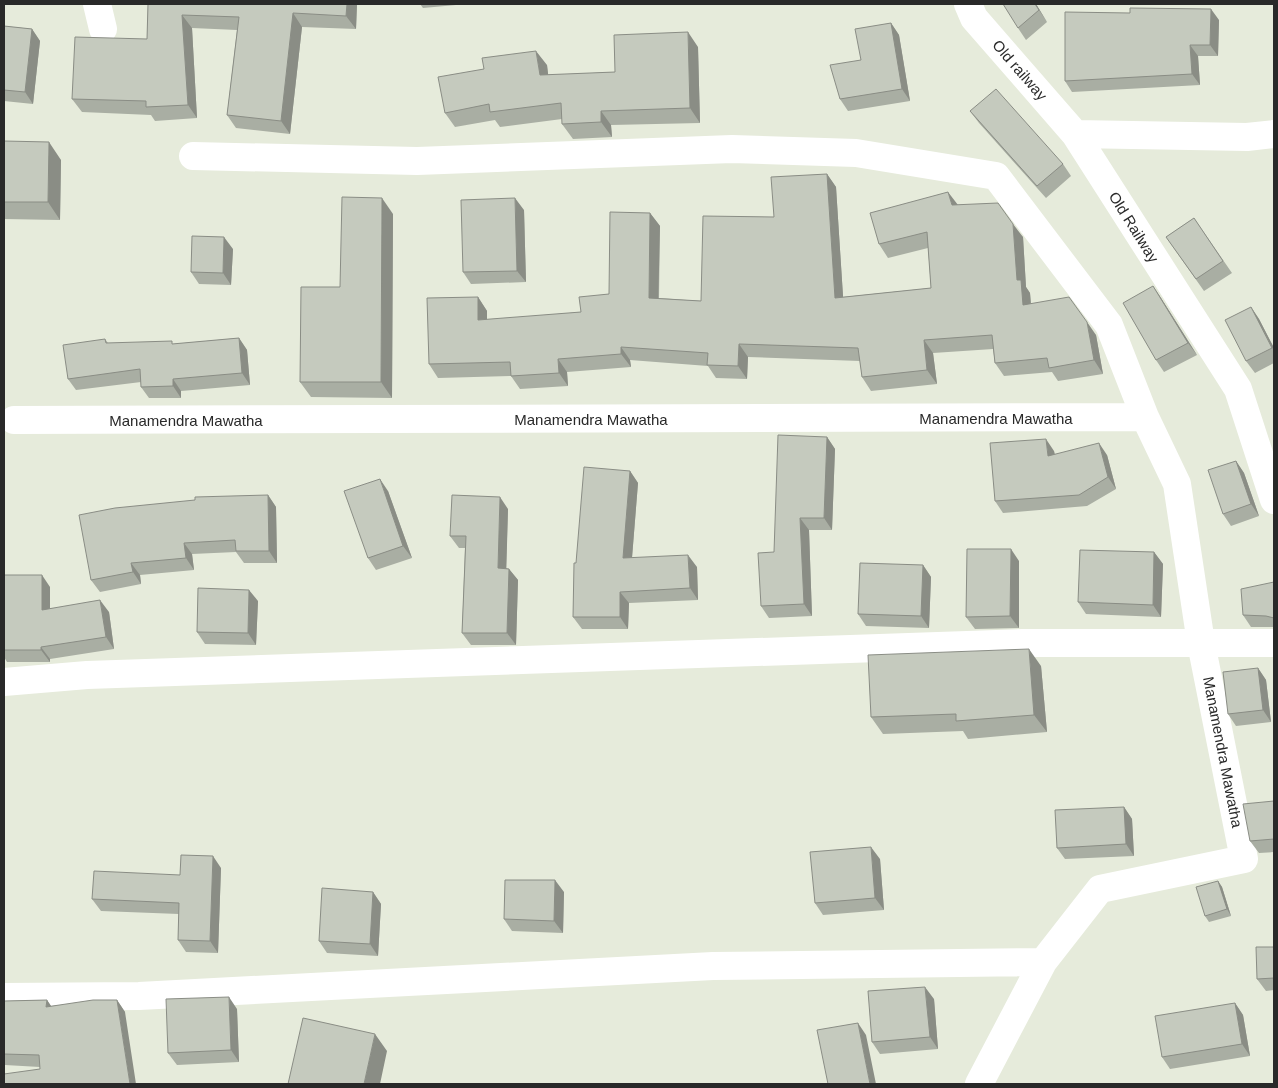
<svg xmlns="http://www.w3.org/2000/svg" width="1278" height="1088" font-family="Helvetica,sans-serif">
<rect width="100%" height="100%" fill="#e6ebdb"/>
<g fill="none" stroke-linecap="round" stroke-linejoin="round">
<path stroke="#fff" stroke-width="28" d="M 97,4 L 103,29
M 968,4 L 974,18 L 1075,134
M 1274,134 L 1247,137 L 1075,134 L 1238,389 L 1274,500
M 193,156 L 417,161 L 732,149 L 856,153 L 996,176 L 1109,325 L 1145,417
M 14,420 L 1145,417 L 1177,484 L 1201,643 L 1244,859 L 1100,889 L 1043,962 L 979,1084
M 4,682 L 87,675 L 1023,643 L 1274,643
M 4,997 L 139,996 L 713,966 L 1043,962"/>
</g>
<path fill="#a9aea3" d="M 148,4 L 357,4 L 356,29 L 302,27 L 290,134 L 236,128 L 227,115 L 237,30 L 192,28 L 197,118 L 155,121 L 151,115 L 82,112 L 72,99 L 147,39 Z
M 420,4 L 467,4 L 423,8 Z
M 1036,4 L 1047,22 L 1026,40 L 1018,28 Z
M 1219,20 L 1218,56 L 1198,56 L 1200,85 L 1072,92 L 1065,81 Z
M 891,23 L 899,35 L 910,101 L 848,111 L 840,99 L 861,60 Z
M 4,26 L 32,29 L 40,41 L 33,104 L 4,101 Z
M 698,47 L 700,123 L 611,125 L 612,137 L 573,139 L 562,124 L 562,119 L 500,127 L 495,120 L 455,127 L 445,113 L 547,65 L 548,75 L 615,72 Z
M 970,111 L 1063,164 L 1071,176 L 1046,198 L 979,123 Z
M 4,141 L 61,160 L 60,220 L 4,219 Z
M 827,174 L 836,187 L 843,297 L 931,288 L 928,248 L 888,258 L 879,244 L 957,205 L 1023,237 L 1026,287 L 1030,293 L 1031,304 L 1096,335 L 1103,374 L 1058,381 L 1052,372 L 1004,376 L 995,363 L 993,349 L 933,353 L 937,384 L 871,391 L 862,377 L 860,361 L 748,357 L 747,379 L 716,378 L 708,366 L 630,360 L 631,367 L 567,372 L 568,386 L 520,389 L 511,376 L 438,378 L 429,364 L 478,297 L 487,311 L 487,320 L 581,312 L 609,294 L 650,213 L 660,226 L 659,298 L 701,301 L 774,217 Z
M 524,210 L 526,282 L 471,284 L 463,272 Z
M 393,214 L 392,398 L 311,397 L 300,382 Z
M 1194,218 L 1232,273 L 1204,291 L 1166,237 Z
M 233,249 L 231,285 L 199,284 L 191,272 Z
M 1153,286 L 1161,298 L 1197,355 L 1164,372 L 1156,360 Z
M 1251,307 L 1259,319 L 1274,348 L 1274,363 L 1255,373 L 1246,361 Z
M 239,338 L 247,350 L 250,385 L 181,391 L 181,398 L 149,398 L 141,387 L 141,382 L 76,390 L 68,379 L 105,339 L 108,343 L 174,344 Z
M 827,437 L 835,449 L 832,530 L 809,530 L 812,616 L 769,618 L 761,606 L 774,552 Z
M 1054,451 L 1055,454 L 1107,455 L 1116,489 L 1087,506 L 1003,513 L 995,501 Z
M 1236,461 L 1244,473 L 1259,516 L 1231,526 L 1223,514 Z
M 630,471 L 638,483 L 632,558 L 697,567 L 698,600 L 629,603 L 628,629 L 582,629 L 573,617 L 576,563 Z
M 388,491 L 412,558 L 376,570 L 368,558 Z
M 268,495 L 276,507 L 277,563 L 244,563 L 236,552 L 192,554 L 194,570 L 140,575 L 141,584 L 100,592 L 91,580 Z
M 508,509 L 506,568 L 509,569 L 518,580 L 516,645 L 471,645 L 462,633 L 465,548 L 459,548 L 450,536 Z
M 1154,552 L 1163,564 L 1161,617 L 1086,614 L 1078,602 Z
M 1019,561 L 1019,628 L 975,629 L 966,617 Z
M 923,565 L 931,577 L 929,628 L 866,626 L 858,614 Z
M 4,575 L 50,587 L 50,608 L 109,612 L 114,649 L 50,659 L 50,662 L 7,662 L 4,657 Z
M 1274,582 L 1274,627 L 1251,627 L 1243,615 Z
M 258,601 L 256,645 L 205,644 L 197,632 Z
M 1041,666 L 1047,732 L 968,739 L 963,731 L 883,734 L 871,717 Z
M 1258,668 L 1266,680 L 1271,722 L 1236,726 L 1228,714 Z
M 1274,801 L 1274,852 L 1259,853 L 1250,841 Z
M 1124,807 L 1132,819 L 1134,856 L 1065,859 L 1057,848 Z
M 880,859 L 884,910 L 823,915 L 815,903 Z
M 221,868 L 218,953 L 186,952 L 178,940 L 179,914 L 101,911 L 92,899 L 180,875 Z
M 1218,881 L 1222,887 L 1231,916 L 1209,922 L 1205,916 Z
M 373,892 L 381,904 L 378,956 L 327,953 L 319,941 Z
M 564,892 L 563,933 L 512,931 L 504,919 Z
M 1274,947 L 1274,990 L 1266,991 L 1257,979 Z
M 934,999 L 938,1049 L 880,1054 L 872,1042 Z
M 47,1000 L 51,1006 L 117,1000 L 125,1012 L 40,1069 L 40,1067 L 5,1065 L 4,1063 L 4,1001 Z
M 1235,1003 L 1243,1015 L 1250,1056 L 1170,1069 L 1162,1057 Z
M 237,1009 L 239,1062 L 177,1065 L 168,1053 Z"/>
<path fill="#8a8d85" d="M 347,4 L 357,4 L 356,29 L 346,16 Z
M 1035,4 L 1036,4 L 1047,22 Z
M 1211,9 L 1219,20 L 1218,56 L 1210,45 Z
M 293,13 L 302,27 L 290,134 L 281,121 Z
M 182,15 L 192,28 L 197,118 L 188,105 Z
M 891,23 L 899,35 L 910,101 L 902,89 Z
M 32,29 L 40,41 L 33,104 L 25,92 Z
M 688,32 L 698,47 L 700,123 L 690,108 Z
M 1190,45 L 1198,56 L 1200,85 L 1192,74 Z
M 536,51 L 547,65 L 550,90 L 540,75 Z
M 601,111 L 611,125 L 612,137 L 601,122 Z
M 49,142 L 61,160 L 60,220 L 48,202 Z
M 827,174 L 836,187 L 844,311 L 835,298 Z
M 948,192 L 958,205 L 952,205 Z
M 382,198 L 393,214 L 392,398 L 381,382 Z
M 515,198 L 524,210 L 526,282 L 517,271 Z
M 650,213 L 660,226 L 658,311 L 649,298 Z
M 1013,224 L 1023,237 L 1026,287 L 1030,293 L 1032,319 L 1023,305 L 1017,280 Z
M 224,237 L 233,249 L 231,285 L 223,273 Z
M 1153,286 L 1161,298 L 1197,355 L 1188,343 Z
M 478,297 L 487,311 L 487,334 L 478,320 Z
M 1251,307 L 1259,319 L 1274,348 L 1274,351 Z
M 1087,322 L 1096,335 L 1103,374 L 1094,360 Z
M 239,338 L 247,350 L 250,385 L 242,373 Z
M 924,340 L 933,353 L 937,384 L 927,370 Z
M 739,344 L 748,357 L 747,379 L 738,366 Z
M 621,347 L 630,360 L 631,367 L 621,354 Z
M 558,359 L 567,372 L 568,386 L 559,373 Z
M 173,379 L 181,391 L 181,398 L 173,386 Z
M 827,437 L 835,449 L 832,530 L 824,518 Z
M 1046,439 L 1054,451 L 1056,468 L 1048,456 Z
M 1099,443 L 1107,455 L 1116,489 L 1108,477 Z
M 1236,461 L 1244,473 L 1259,516 L 1251,504 Z
M 630,471 L 638,483 L 631,570 L 623,558 Z
M 380,479 L 388,491 L 412,558 L 403,546 Z
M 268,495 L 276,507 L 277,563 L 269,551 Z
M 500,497 L 508,509 L 506,580 L 498,568 Z
M 800,518 L 809,530 L 812,616 L 804,604 Z
M 184,543 L 192,554 L 194,570 L 186,558 Z
M 1011,549 L 1019,561 L 1019,628 L 1010,616 Z
M 1154,552 L 1163,564 L 1161,617 L 1153,605 Z
M 688,555 L 697,567 L 698,600 L 690,588 Z
M 131,563 L 140,575 L 141,584 L 133,572 Z
M 923,565 L 931,577 L 929,628 L 921,616 Z
M 509,569 L 518,580 L 516,645 L 507,633 Z
M 42,575 L 50,587 L 50,622 L 42,610 Z
M 249,590 L 258,601 L 256,645 L 248,633 Z
M 620,592 L 629,603 L 628,629 L 620,617 Z
M 100,600 L 109,612 L 114,649 L 106,637 Z
M 41,647 L 50,659 L 50,662 L 41,650 Z
M 1029,649 L 1041,666 L 1047,732 L 1034,715 Z
M 1258,668 L 1266,680 L 1271,722 L 1263,710 Z
M 1124,807 L 1132,819 L 1134,856 L 1126,844 Z
M 871,847 L 880,859 L 884,910 L 875,898 Z
M 213,856 L 221,868 L 218,953 L 210,941 Z
M 555,880 L 564,892 L 563,933 L 554,921 Z
M 1218,881 L 1222,887 L 1231,916 L 1227,909 Z
M 373,892 L 381,904 L 378,956 L 370,944 Z
M 925,987 L 934,999 L 938,1049 L 930,1037 Z
M 229,997 L 237,1009 L 239,1062 L 231,1050 Z
M 47,1000 L 55,1012 L 46,1007 Z
M 117,1000 L 125,1012 L 136,1084 L 130,1084 Z
M 1235,1003 L 1243,1015 L 1250,1056 L 1242,1044 Z
M 858,1023 L 866,1035 L 876,1084 L 870,1084 Z
M 375,1034 L 387,1051 L 380,1084 L 364,1084 Z"/>
<path fill="#c5cabe" stroke="#8a8d85" d="M 148,4 L 347,4 L 346,16 L 293,13 L 281,121 L 227,115 L 239,17 L 182,15 L 188,105 L 146,107 L 146,101 L 72,99 L 75,37 L 147,39 Z
M 1003,4 L 1035,4 L 1039,10 L 1018,28 Z
M 1130,8 L 1211,9 L 1210,45 L 1190,45 L 1192,74 L 1065,81 L 1065,12 L 1130,13 Z
M 891,23 L 902,89 L 840,99 L 830,65 L 861,60 L 855,29 Z
M 4,26 L 32,29 L 25,92 L 4,90 Z
M 688,32 L 690,108 L 601,111 L 601,122 L 562,124 L 561,103 L 490,112 L 489,104 L 445,113 L 438,77 L 484,69 L 482,58 L 536,51 L 540,75 L 615,72 L 614,35 Z
M 996,89 L 1063,164 L 1037,186 L 970,111 Z
M 4,141 L 49,142 L 48,202 L 4,202 Z
M 827,174 L 835,298 L 931,288 L 927,232 L 879,244 L 870,213 L 948,192 L 952,205 L 998,203 L 1013,224 L 1017,280 L 1021,280 L 1023,305 L 1069,297 L 1087,322 L 1094,360 L 1049,368 L 1047,358 L 995,363 L 992,335 L 924,340 L 927,370 L 862,377 L 858,348 L 739,344 L 738,366 L 707,365 L 708,353 L 621,347 L 621,354 L 558,359 L 559,373 L 511,376 L 510,362 L 429,364 L 427,298 L 478,297 L 478,320 L 581,312 L 579,297 L 609,294 L 610,212 L 650,213 L 649,298 L 701,301 L 703,216 L 774,217 L 771,177 Z
M 342,197 L 382,198 L 381,382 L 300,382 L 301,287 L 340,287 Z
M 515,198 L 517,271 L 463,272 L 461,200 Z
M 1194,218 L 1223,261 L 1196,279 L 1166,237 Z
M 192,236 L 224,237 L 223,273 L 191,272 Z
M 1153,286 L 1188,343 L 1156,360 L 1123,303 Z
M 1251,307 L 1272,348 L 1246,361 L 1225,320 Z
M 239,338 L 242,373 L 173,379 L 173,386 L 141,387 L 140,369 L 68,379 L 63,345 L 105,339 L 106,343 L 172,341 L 172,344 Z
M 778,435 L 827,437 L 824,518 L 800,518 L 804,604 L 761,606 L 758,553 L 774,552 Z
M 1046,439 L 1048,456 L 1099,443 L 1108,477 L 1079,495 L 995,501 L 990,443 Z
M 1236,461 L 1251,504 L 1223,514 L 1208,470 Z
M 584,467 L 630,471 L 623,558 L 688,555 L 690,588 L 620,592 L 620,617 L 573,617 L 574,563 L 576,563 Z
M 380,479 L 403,546 L 368,558 L 344,491 Z
M 268,495 L 269,551 L 236,551 L 235,540 L 184,543 L 186,558 L 131,563 L 133,572 L 91,580 L 79,515 L 115,508 L 195,500 L 195,497 Z
M 452,495 L 500,497 L 498,568 L 509,569 L 507,633 L 462,633 L 466,536 L 450,536 Z
M 967,549 L 1011,549 L 1010,616 L 966,617 Z
M 1080,550 L 1154,552 L 1153,605 L 1078,602 Z
M 860,563 L 923,565 L 921,616 L 858,614 Z
M 4,575 L 42,575 L 42,610 L 100,600 L 106,637 L 41,647 L 41,650 L 4,650 Z
M 1274,582 L 1274,618 L 1266,616 L 1243,615 L 1241,589 Z
M 198,588 L 249,590 L 248,633 L 197,632 Z
M 1029,649 L 1034,715 L 956,721 L 956,714 L 871,717 L 868,655 Z
M 1258,668 L 1263,710 L 1228,714 L 1223,672 Z
M 1274,801 L 1274,839 L 1250,841 L 1243,804 Z
M 1124,807 L 1126,844 L 1057,848 L 1055,810 Z
M 871,847 L 875,898 L 815,903 L 810,852 Z
M 181,855 L 213,856 L 210,941 L 178,940 L 179,903 L 92,899 L 94,871 L 180,875 Z
M 505,880 L 555,880 L 554,921 L 504,919 Z
M 1218,881 L 1227,909 L 1205,916 L 1196,887 Z
M 322,888 L 373,892 L 370,944 L 319,941 Z
M 1256,947 L 1274,947 L 1274,978 L 1257,979 Z
M 925,987 L 930,1037 L 872,1042 L 868,991 Z
M 229,997 L 231,1050 L 168,1053 L 166,999 Z
M 47,1000 L 46,1007 L 93,1000 L 117,1000 L 130,1084 L 4,1084 L 4,1074 L 40,1069 L 39,1055 L 4,1054 L 4,1001 Z
M 1235,1003 L 1242,1044 L 1162,1057 L 1155,1016 Z
M 303,1018 L 375,1034 L 364,1084 L 288,1084 Z
M 858,1023 L 870,1084 L 828,1084 L 817,1030 Z"/>
<g text-anchor="middle" dominant-baseline="central" stroke-width="5" stroke-linejoin="round" paint-order="stroke">
<g font-size="15" fill="#292929" stroke="#fff">
<text transform="translate(1020 70) rotate(49)">Old railway</text>
<text transform="translate(1134 227) rotate(58)">Old Railway</text>
<text x="996" y="418">Manamendra Mawatha</text>
<text x="591" y="419">Manamendra Mawatha</text>
<text x="186" y="420">Manamendra Mawatha</text>
<text transform="translate(1223 752) rotate(79)">Manamendra Mawatha</text>
</g>
</g>
<rect width="1278" height="1088" fill="none" stroke="#292929" stroke-width="10"/>
</svg>
